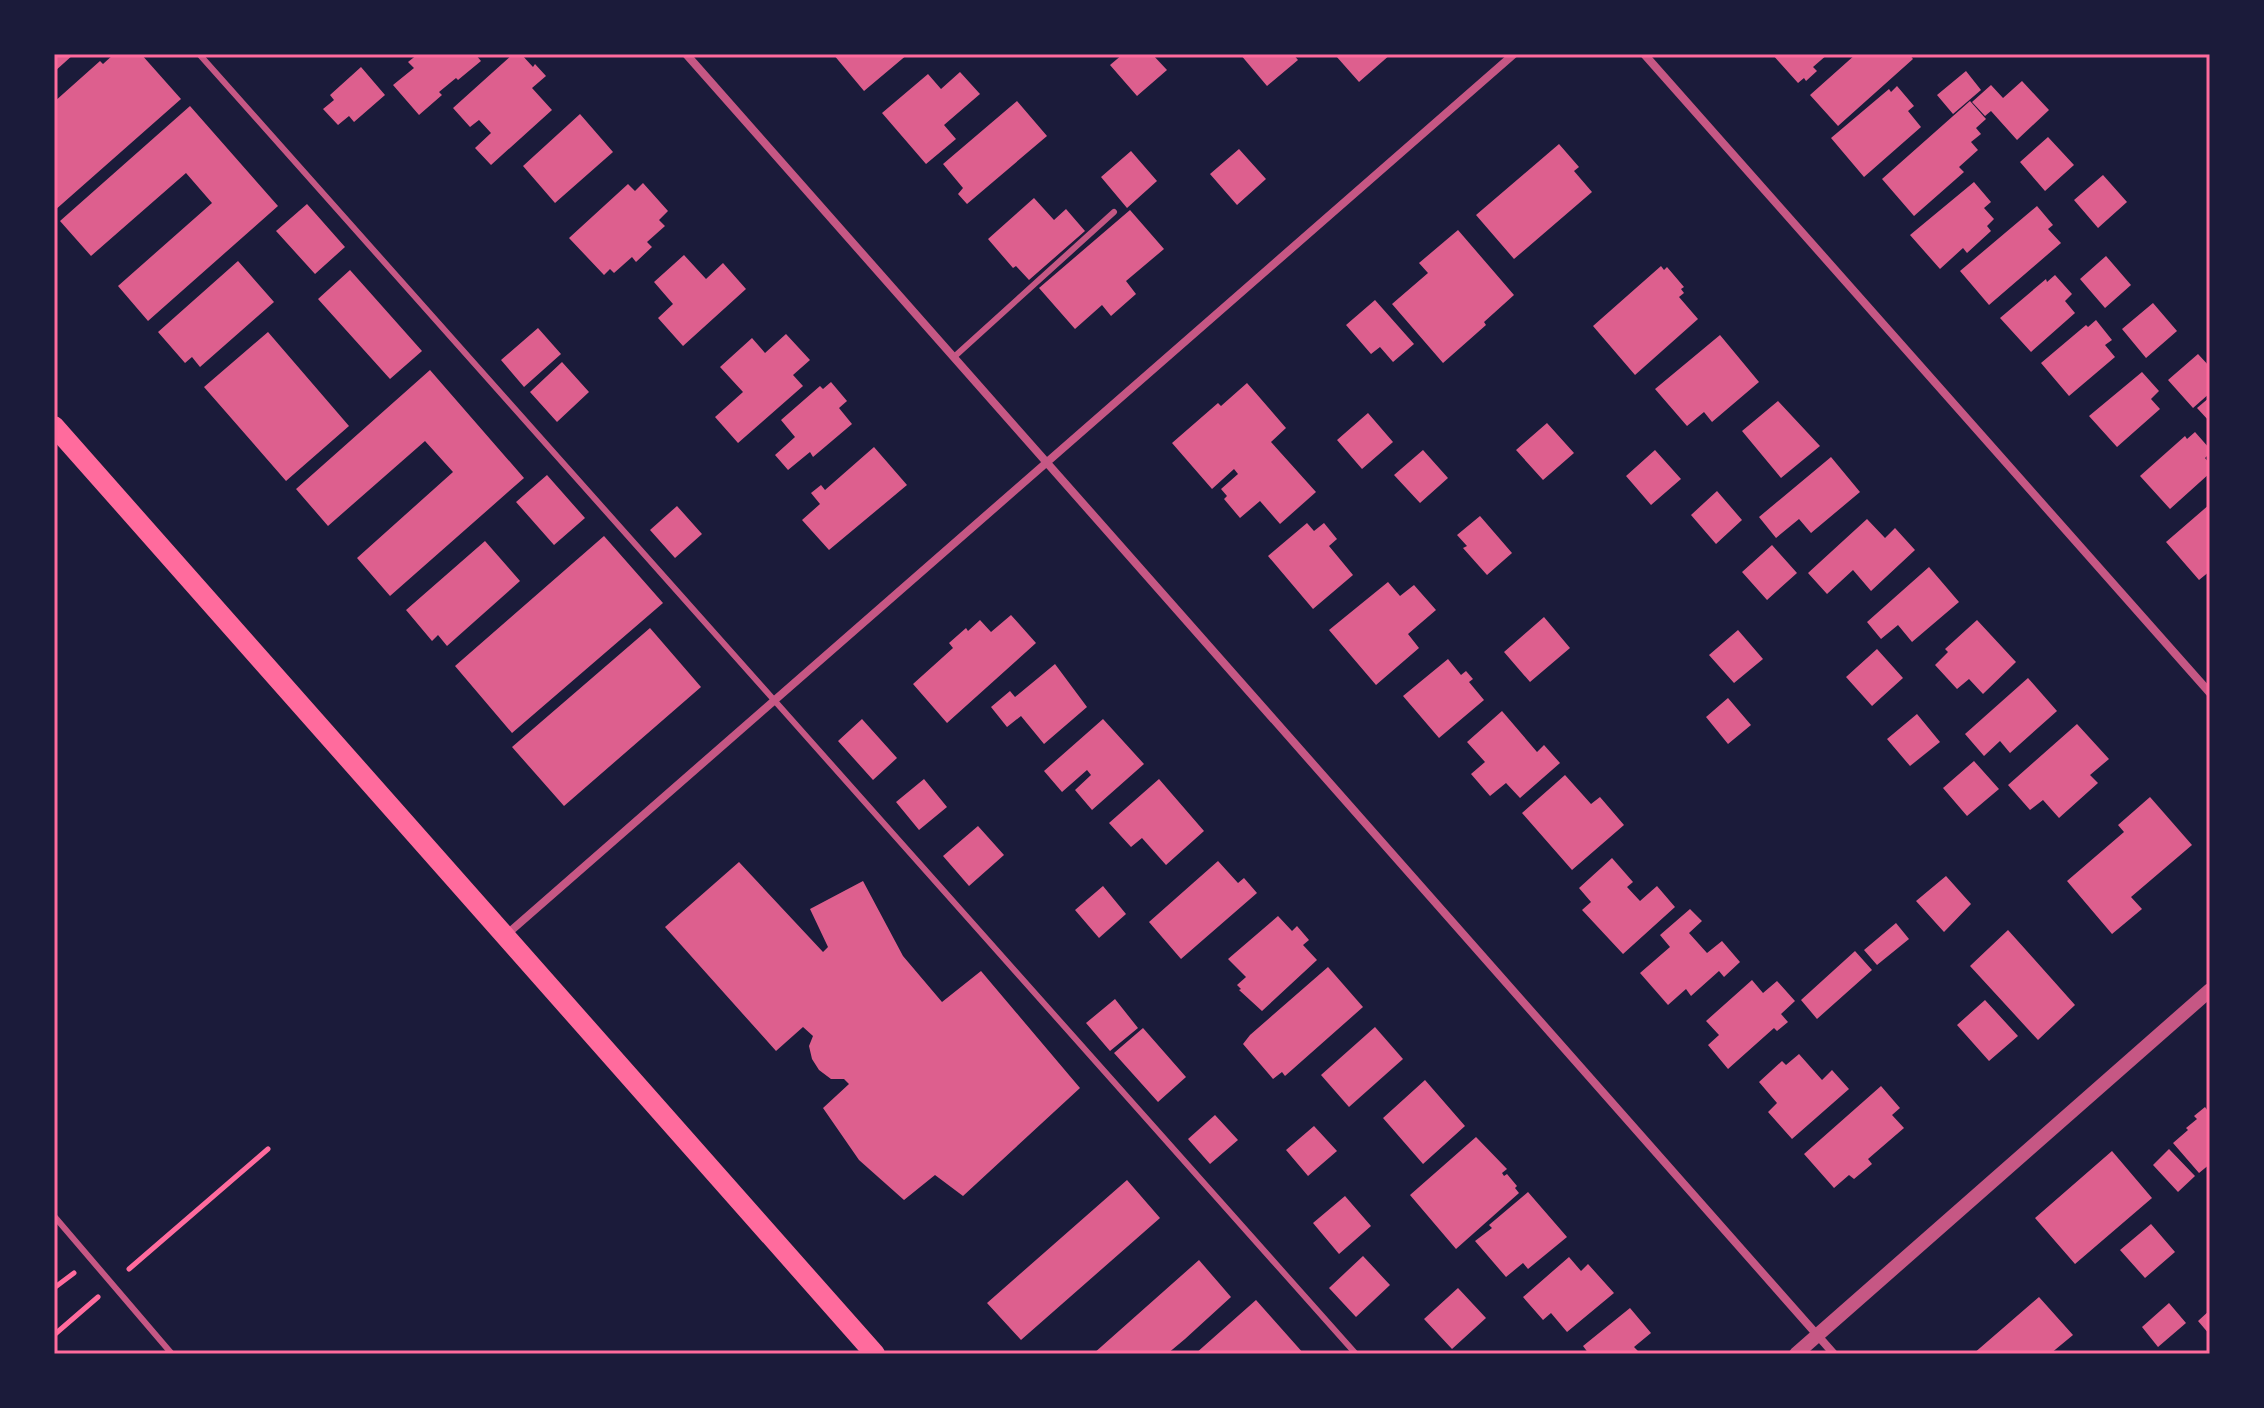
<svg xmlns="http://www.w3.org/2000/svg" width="2264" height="1408" font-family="'IBM Plex Sans',sans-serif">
<rect width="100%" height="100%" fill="#1b1b3a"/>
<path fill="#dd5f8e" d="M 54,54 L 74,54 L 54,72 Z
M 114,54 L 141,54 L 181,99 L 54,211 L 54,102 L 100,61 L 103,64 Z
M 418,54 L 475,54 L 481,61 L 458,80 L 456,78 L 439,92 L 442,95 L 419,115 L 393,85 L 414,68 L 408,62 Z
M 513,54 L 521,54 L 533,67 L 535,64 L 546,76 L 532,88 L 552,110 L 491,165 L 475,148 L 491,133 L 479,120 L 470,127 L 453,108 Z
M 833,54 L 908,54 L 864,91 Z
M 1123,54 L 1152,54 L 1167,70 L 1137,96 L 1110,65 Z
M 1240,54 L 1293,54 L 1298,60 L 1267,86 Z
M 1338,54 L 1391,54 L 1359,82 L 1336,56 Z
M 1772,54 L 1828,54 L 1813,67 L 1817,71 L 1806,81 L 1804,78 L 1798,83 Z
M 1856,54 L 1909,54 L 1913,59 L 1838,126 L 1810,95 Z
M 361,67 L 385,95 L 354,122 L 349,116 L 338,125 L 323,109 L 334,100 L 330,95 Z
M 1966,71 L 1981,90 L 1953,114 L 1937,95 Z
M 960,72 L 980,94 L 944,125 L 956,139 L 926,164 L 882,113 L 928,74 L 941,89 Z
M 2022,81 L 2049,110 L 2017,140 L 1991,111 L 1985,116 L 1972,102 L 1991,85 L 2003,98 Z
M 1897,86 L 1914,106 L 1908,111 L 1921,127 L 1864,177 L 1831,138 L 1889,89 L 1891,92 Z
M 1017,101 L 1047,136 L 967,204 L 958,194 L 963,188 L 943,164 Z
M 1970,101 L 1986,119 L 1976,128 L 1981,134 L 1971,142 L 1978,150 L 1959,167 L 1964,172 L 1914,216 L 1882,179 Z
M 190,106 L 278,206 L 148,321 L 118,286 L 212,203 L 186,173 L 91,256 L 60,221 Z
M 580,114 L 613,152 L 555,203 L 523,166 Z
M 2048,137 L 2074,165 L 2045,191 L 2020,162 Z
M 1559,144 L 1579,167 L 1574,171 L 1592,192 L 1514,259 L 1476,215 Z
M 1239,149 L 1266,179 L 1237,205 L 1210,174 Z
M 1131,151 L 1157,181 L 1127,208 L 1101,177 Z
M 2103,175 L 2127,202 L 2098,228 L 2074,200 Z
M 1974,182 L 1991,202 L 1984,208 L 1994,219 L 1987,226 L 1991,231 L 1967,253 L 1963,248 L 1940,269 L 1910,235 Z
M 643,183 L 668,211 L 659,220 L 665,226 L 647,242 L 652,247 L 636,262 L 632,257 L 614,273 L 610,269 L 604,275 L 569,238 L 628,184 L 635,191 Z
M 1034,198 L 1054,220 L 1066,209 L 1085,231 L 1029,280 L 1016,266 L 1013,268 L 988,239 Z
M 307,204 L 345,247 L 315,274 L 276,231 Z
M 2037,206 L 2053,225 L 2048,229 L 2061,243 L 1989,305 L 1960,271 Z
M 1130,210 L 1164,249 L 1126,281 L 1136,294 L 1111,316 L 1102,305 L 1075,329 L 1039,288 Z
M 1458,230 L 1514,295 L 1484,322 L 1486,325 L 1443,363 L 1392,304 L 1428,273 L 1419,263 Z
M 684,255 L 706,279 L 723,263 L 746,289 L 683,346 L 658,318 L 673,304 L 654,282 Z
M 2106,256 L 2131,285 L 2105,308 L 2080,279 Z
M 238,261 L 274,302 L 200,367 L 192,357 L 185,363 L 158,332 Z
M 1661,266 L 1664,270 L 1667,267 L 1684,287 L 1681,289 L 1684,293 L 1679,297 L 1698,319 L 1635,375 L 1593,326 Z
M 350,270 L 422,351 L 390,379 L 318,299 Z
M 2055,275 L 2072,294 L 2065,301 L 2075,313 L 2031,352 L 2000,318 L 2046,279 L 2047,282 Z
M 1375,300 L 1414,344 L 1393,362 L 1380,347 L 1371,354 L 1346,325 Z
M 2153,303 L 2177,331 L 2146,358 L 2122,329 Z
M 2096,320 L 2112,340 L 2105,345 L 2115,357 L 2069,396 L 2041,363 L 2086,325 L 2088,327 Z
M 538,328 L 561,354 L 524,387 L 501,360 Z
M 268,332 L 349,426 L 286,481 L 204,387 Z
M 786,334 L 810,360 L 793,375 L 803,386 L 738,443 L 715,417 L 743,392 L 720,367 L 752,338 L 765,353 Z
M 1720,335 L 1759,382 L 1712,422 L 1704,412 L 1687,426 L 1655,389 Z
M 2198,354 L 2210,367 L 2210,393 L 2193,408 L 2168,380 Z
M 562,362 L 589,392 L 557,422 L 530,392 Z
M 430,370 L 524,478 L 390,596 L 357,558 L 453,472 L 425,441 L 328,526 L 296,489 Z
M 2142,372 L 2159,391 L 2151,399 L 2160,409 L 2117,447 L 2089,416 Z
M 831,382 L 847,401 L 839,408 L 852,424 L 813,457 L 810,452 L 788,470 L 775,455 L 795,437 L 781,420 L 820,386 L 823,389 Z
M 1247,383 L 1286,428 L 1271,442 L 1316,492 L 1280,524 L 1260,501 L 1240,518 L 1224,499 L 1227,496 L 1221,489 L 1238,474 L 1234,469 L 1212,489 L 1172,443 L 1218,403 L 1221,406 Z
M 2210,397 L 2210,422 L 2197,408 Z
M 1778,401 L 1820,446 L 1781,478 L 1742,431 Z
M 1368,413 L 1393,442 L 1362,469 L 1337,440 Z
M 1547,423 L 1574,453 L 1543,480 L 1516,450 Z
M 2195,432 L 2210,449 L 2210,453 L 2205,458 L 2210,464 L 2210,473 L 2170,509 L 2140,476 L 2185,436 L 2187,439 Z
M 874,447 L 907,485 L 829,550 L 802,520 L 820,504 L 811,493 L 821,485 L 825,490 Z
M 1423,450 L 1448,478 L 1420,503 L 1394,475 Z
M 1655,450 L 1681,479 L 1651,505 L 1626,476 Z
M 1831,457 L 1860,492 L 1811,533 L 1799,519 L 1776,538 L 1759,517 Z
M 547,475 L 585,518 L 554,545 L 516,502 Z
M 1717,491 L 1742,520 L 1716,544 L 1691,515 Z
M 2210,504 L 2210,571 L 2199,580 L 2166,542 Z
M 677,506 L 702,534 L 675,558 L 650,530 Z
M 1480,516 L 1512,553 L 1487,575 L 1463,548 L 1467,546 L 1457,535 Z
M 1867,519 L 1885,538 L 1895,528 L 1915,550 L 1871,591 L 1853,570 L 1827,594 L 1808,573 Z
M 1307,523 L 1314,531 L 1324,523 L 1337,539 L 1329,546 L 1353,575 L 1313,609 L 1268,556 Z
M 604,536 L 663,603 L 512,733 L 455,666 Z
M 485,541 L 520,581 L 447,646 L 438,635 L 432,641 L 406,610 Z
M 1772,545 L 1797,573 L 1767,600 L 1742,572 Z
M 1929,567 L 1959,602 L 1912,642 L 1898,625 L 1881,639 L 1867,622 Z
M 1388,582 L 1400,596 L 1414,585 L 1436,610 L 1408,634 L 1419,648 L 1376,685 L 1329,630 Z
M 1011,615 L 1036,643 L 947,723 L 913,684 L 953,648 L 949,643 L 966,628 L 968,631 L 980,620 L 991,632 Z
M 1544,617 L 1570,648 L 1530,682 L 1504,652 Z
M 1977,620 L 2016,662 L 1983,694 L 1969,679 L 1957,689 L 1935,665 L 1948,652 L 1945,649 Z
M 650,628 L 701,687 L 564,806 L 512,747 Z
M 1738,630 L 1763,659 L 1734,683 L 1709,655 Z
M 1877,649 L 1903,678 L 1872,706 L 1846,677 Z
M 1448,659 L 1461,675 L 1466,671 L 1473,679 L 1469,682 L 1484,700 L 1439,738 L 1403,696 Z
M 1055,664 L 1087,707 L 1044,744 L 1021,716 L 1007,727 L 991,707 L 1010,691 L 1015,697 Z
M 2028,678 L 2057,711 L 2010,753 L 2000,741 L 1984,756 L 1965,734 Z
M 1728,698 L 1751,725 L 1728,744 L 1706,717 Z
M 1502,711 L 1537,752 L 1544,745 L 1560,763 L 1520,798 L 1506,783 L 1490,796 L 1471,774 L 1485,762 L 1467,742 Z
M 1917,714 L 1940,742 L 1910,766 L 1887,739 Z
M 862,719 L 897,758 L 873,780 L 838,741 Z
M 1103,719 L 1144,764 L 1092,810 L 1075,790 L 1091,775 L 1087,770 L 1062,792 L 1044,771 Z
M 2077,724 L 2109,759 L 2090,775 L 2098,783 L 2059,818 L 2043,800 L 2030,810 L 2008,785 Z
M 1974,761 L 1999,789 L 1967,816 L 1943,788 Z
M 1565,775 L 1591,804 L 1600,797 L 1624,825 L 1572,870 L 1522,813 Z
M 924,779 L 947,807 L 919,830 L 896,802 Z
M 1159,779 L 1204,831 L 1166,865 L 1142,838 L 1131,847 L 1109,823 Z
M 2150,797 L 2192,845 L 2131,897 L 2142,909 L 2112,934 L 2067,881 L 2124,832 L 2118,825 Z
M 978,826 L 1004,855 L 969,886 L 943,856 Z
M 1612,858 L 1633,882 L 1627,887 L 1640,901 L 1657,886 L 1675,907 L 1623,954 L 1582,910 L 1591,902 L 1579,888 Z
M 1218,861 L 1238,883 L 1244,878 L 1257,893 L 1181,959 L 1149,922 Z
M 739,862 L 823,952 L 828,947 L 810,909 L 863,881 L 903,956 L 942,1002 L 981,971 L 1080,1088 L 963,1196 L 935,1175 L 904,1200 L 859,1160 L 823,1108 L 849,1084 L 844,1079 L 831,1079 L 819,1070 L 812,1059 L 809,1046 L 813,1036 L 803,1027 L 776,1051 L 665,927 Z
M 1946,876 L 1971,904 L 1944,932 L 1916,901 Z
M 1103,886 L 1126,914 L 1099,938 L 1075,910 Z
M 1690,909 L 1702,921 L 1689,933 L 1707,953 L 1722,941 L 1740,962 L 1724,977 L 1719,971 L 1691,996 L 1686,989 L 1668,1005 L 1640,973 L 1670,947 L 1660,935 Z
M 1278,916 L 1292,931 L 1297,926 L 1309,940 L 1303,945 L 1317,960 L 1262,1011 L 1239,990 L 1241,989 L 1237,985 L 1246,977 L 1228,959 Z
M 1896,923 L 1909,939 L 1877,965 L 1864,950 Z
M 2008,930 L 2075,1005 L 2038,1040 L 1970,966 Z
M 1855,951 L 1872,970 L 1817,1019 L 1801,1000 Z
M 1328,967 L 1363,1007 L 1285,1076 L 1282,1072 L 1273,1079 L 1243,1044 L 1250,1035 Z
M 1752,980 L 1763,993 L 1777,981 L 1795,1001 L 1781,1014 L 1788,1022 L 1777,1031 L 1774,1028 L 1728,1069 L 1708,1045 L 1719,1035 L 1706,1021 Z
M 1115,999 L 1138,1028 L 1110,1051 L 1086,1023 Z
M 1985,1000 L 2018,1036 L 1989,1061 L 1957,1025 Z
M 1375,1027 L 1403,1059 L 1349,1107 L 1321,1075 Z
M 1143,1028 L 1186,1077 L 1158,1102 L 1114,1053 Z
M 1799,1054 L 1822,1080 L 1832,1070 L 1849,1089 L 1792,1139 L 1768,1112 L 1777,1103 L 1759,1082 L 1782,1061 L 1786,1065 Z
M 1425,1080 L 1465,1126 L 1423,1164 L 1383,1118 Z
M 1881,1086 L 1900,1108 L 1892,1115 L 1904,1128 L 1868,1159 L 1872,1164 L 1854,1179 L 1849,1175 L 1834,1188 L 1804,1154 Z
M 2205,1107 L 2208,1111 L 2210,1110 L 2210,1164 L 2199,1173 L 2173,1143 L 2188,1130 L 2186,1128 L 2197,1119 L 2194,1116 Z
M 1215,1115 L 1238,1140 L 1210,1164 L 1188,1139 Z
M 1314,1126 L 1337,1151 L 1308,1176 L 1286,1150 Z
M 1476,1137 L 1507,1169 L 1502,1173 L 1504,1176 L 1507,1174 L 1517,1186 L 1515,1188 L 1519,1193 L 1456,1249 L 1410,1195 Z
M 2169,1149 L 2195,1176 L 2178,1192 L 2153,1165 Z
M 2112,1151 L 2152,1198 L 2075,1264 L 2035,1218 Z
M 1127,1180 L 1160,1218 L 1021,1340 L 987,1303 Z
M 1528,1192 L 1567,1237 L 1528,1269 L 1523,1263 L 1506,1277 L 1475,1241 L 1492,1228 L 1489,1225 Z
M 1345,1196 L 1371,1226 L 1339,1254 L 1313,1223 Z
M 2151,1224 L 2175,1252 L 2145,1278 L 2120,1250 Z
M 1363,1256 L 1390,1285 L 1356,1317 L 1329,1288 Z
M 1569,1257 L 1581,1271 L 1588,1264 L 1614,1293 L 1567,1332 L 1551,1313 L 1543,1320 L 1523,1297 Z
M 1199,1260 L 1231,1297 L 1185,1339 L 1167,1354 L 1093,1354 Z
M 1458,1288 L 1486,1318 L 1452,1349 L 1424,1319 Z
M 2039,1297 L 2073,1335 L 2050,1354 L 1973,1354 Z
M 1256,1300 L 1304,1354 L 1195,1354 Z
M 2169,1303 L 2186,1323 L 2158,1347 L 2142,1327 Z
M 1630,1308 L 1651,1333 L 1634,1347 L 1641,1354 L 1589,1354 L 1583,1346 Z
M 2210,1310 L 2210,1335 L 2198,1321 Z"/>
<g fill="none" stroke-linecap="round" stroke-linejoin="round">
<path stroke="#ff6b9d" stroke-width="5" d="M 129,1269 L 268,1149
M 54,1288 L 74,1273
M 54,1335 L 98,1297"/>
<path stroke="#c65784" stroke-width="6" d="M 199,54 L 1356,1354
M 954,357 L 1114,212
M 54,1216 L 172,1354"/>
<path stroke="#c65784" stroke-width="8" d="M 686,54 L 1834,1354
M 1644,54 L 2210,693
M 506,935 L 1514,54"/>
<path stroke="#c65784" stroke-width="14" d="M 1796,1354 L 2210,990"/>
<path stroke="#ff6b9d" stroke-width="20" d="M 54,426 L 875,1354"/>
</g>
<rect width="2264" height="1408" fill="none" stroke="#1b1b3a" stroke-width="112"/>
<rect x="56" y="56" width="2152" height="1296" fill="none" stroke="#ff6b9d" stroke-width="3"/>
</svg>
